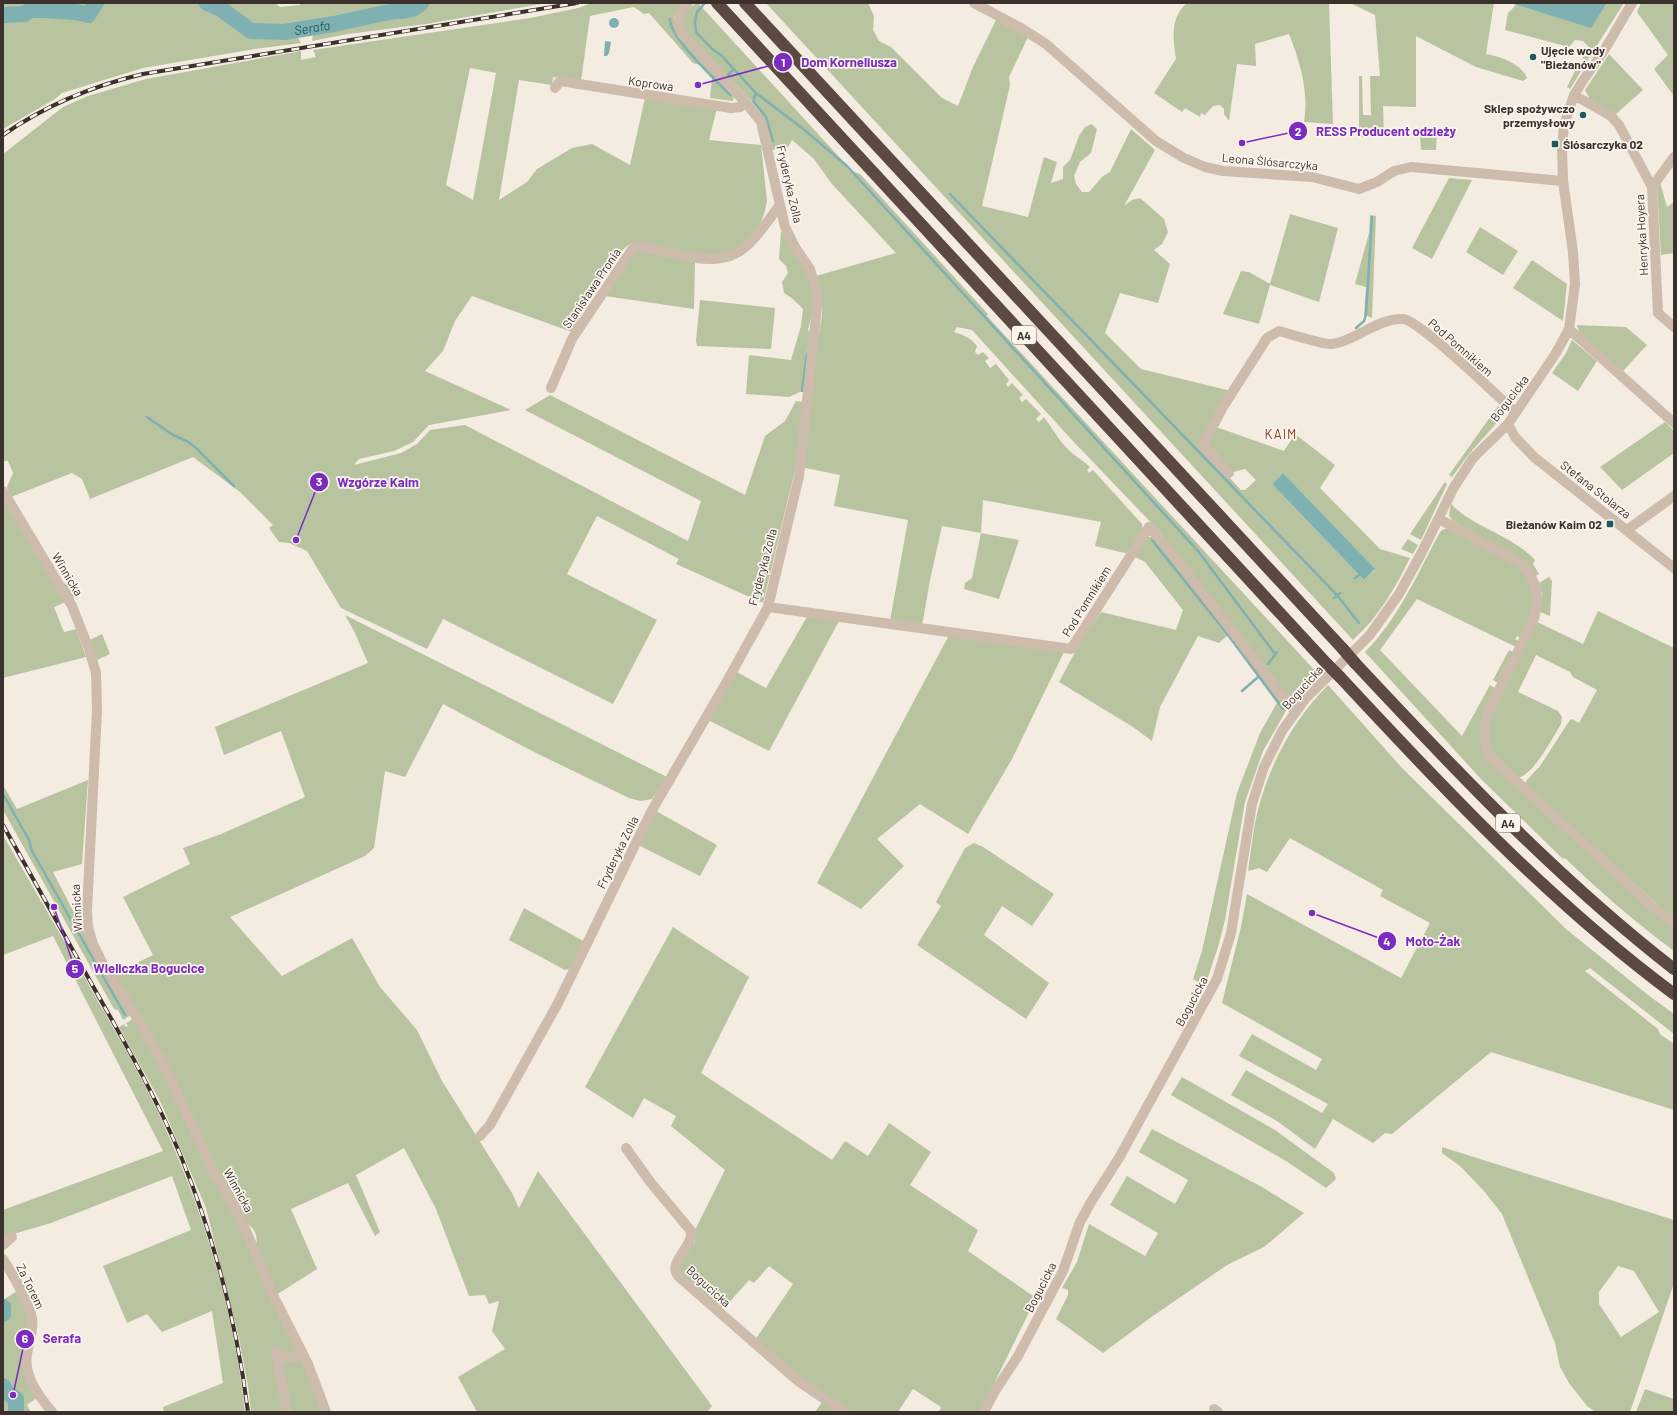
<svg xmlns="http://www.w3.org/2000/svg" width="1677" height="1415" font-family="Barlow,sans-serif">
<rect width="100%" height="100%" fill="#f4ebe1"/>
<path fill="#b8c4a0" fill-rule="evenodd" d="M 3,3 L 275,3 L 280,7 L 300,5 L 300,3 L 547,3 L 426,24 L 348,34 L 312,41 L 313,34 L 297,36 L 301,43 L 255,49 L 143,68 L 62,93 L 55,99 L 3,129 Z
M 592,3 L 682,3 L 674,17 L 677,34 L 734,96 L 733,101 L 710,98 L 712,78 L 700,65 L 693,63 L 649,13 L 644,14 L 634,7 L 590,16 L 581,81 L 553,77 L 552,85 L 519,80 L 499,200 L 527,182 L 537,169 L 572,148 L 592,144 L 630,165 L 645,98 L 717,108 L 709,140 L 761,145 L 767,201 C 754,277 684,254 631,243 C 610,258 585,308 572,332 L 472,296 L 455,321 L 443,351 L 425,371 L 511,410 L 429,425 L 413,442 L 394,451 L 359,459 L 354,465 L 401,453 L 417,444 L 430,430 L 465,425 L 688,541 L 701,501 L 525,410 L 550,395 L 745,495 L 765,436 L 785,421 L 796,401 L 803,402 L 801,425 L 807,429 L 810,389 L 822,315 L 822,298 L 816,276 L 896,253 L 832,184 L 814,159 L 792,140 L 788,147 L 772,150 C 769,140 768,126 763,117 C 751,97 724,74 707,56 C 699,48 690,40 685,30 C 680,18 687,7 698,3 L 852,171 L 860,174 L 988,314 L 987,316 L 1318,674 L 1294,701 L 1291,700 L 1161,533 L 1071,439 L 972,330 L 957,327 L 954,332 C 964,335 971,338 977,346 L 975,352 L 978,355 L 983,352 L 989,358 L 985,361 L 990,368 L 996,364 L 1009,380 L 1006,384 L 1008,387 L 1012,383 L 1023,395 L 1019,398 L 1022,402 L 1026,399 L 1041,414 L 1036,419 L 1039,422 L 1044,417 C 1053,429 1060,443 1072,453 C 1078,458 1084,461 1090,467 L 1087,470 L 1089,473 L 1093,470 L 1142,524 L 1143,532 L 1129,554 L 1095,546 L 1101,522 L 983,500 L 981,533 L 1019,540 L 999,599 L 964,589 L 965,583 L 972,578 L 981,533 L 942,526 L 930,580 L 922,626 L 890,621 L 908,520 L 834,506 L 840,475 L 796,466 L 763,603 L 676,564 L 679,559 L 597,516 L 567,574 L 657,620 L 613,704 L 443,619 L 427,649 L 341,608 L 307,551 L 289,543 L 279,542 L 269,528 L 273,525 L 240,492 L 193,457 L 90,499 L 82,479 L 72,473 L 11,497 L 7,487 L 13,473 L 8,461 L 3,461 L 3,154 L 63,107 L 88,96 L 146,79 L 301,51 L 301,60 L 316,57 L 313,50 L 530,18 L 578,8 ZM 470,68 L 496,73 L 473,200 L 446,185 Z
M 766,3 L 868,3 L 874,16 L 873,30 L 879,41 L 891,47 L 942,98 L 958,106 L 973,67 L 996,20 L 1028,37 L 1009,77 L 1010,85 L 982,206 L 1028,217 L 1044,157 L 1057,162 L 1051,183 L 1063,179 L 1063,167 L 1070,160 L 1079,136 L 1085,127 L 1091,124 L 1097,129 L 1091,153 L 1080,162 L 1074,176 L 1076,184 L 1082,192 L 1089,192 L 1103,176 L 1110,172 L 1131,129 L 1155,150 L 1124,206 L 1132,200 L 1140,198 L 1164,219 L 1168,232 L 1162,244 L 1154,250 L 1170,264 L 1158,303 L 1120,293 L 1105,333 L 1141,369 L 1231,391 L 1199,445 L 1241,490 L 1245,490 L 1256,480 L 1245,469 L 1233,472 L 1205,444 L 1216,427 L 1284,451 L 1295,434 L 1335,465 L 1320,488 L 1380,549 L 1410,558 C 1395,588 1379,617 1353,640 ZM 1283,473 L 1375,570 L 1364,580 L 1272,484 Z
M 1187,3 L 1329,3 L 1333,124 L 1304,122 C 1309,91 1300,62 1289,34 L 1255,44 L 1256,66 L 1237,64 L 1229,121 L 1224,114 L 1224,109 L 1220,105 L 1213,106 L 1205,115 L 1201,113 L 1200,117 L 1185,108 L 1182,112 L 1154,93 L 1176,59 C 1173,40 1170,17 1187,3 Z
M 1350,3 L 1494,3 L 1486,54 C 1499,56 1522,64 1527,78 L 1523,81 L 1476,67 L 1416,36 L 1416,107 L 1383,106 L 1384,135 L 1359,137 L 1359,76 L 1362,76 L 1363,115 L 1371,115 L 1370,76 L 1380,76 L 1375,15 Z
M 1607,3 L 1624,3 L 1587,61 L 1582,58 L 1590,48 L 1583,41 L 1575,40 L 1569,47 L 1505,30 L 1508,13 L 1516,5 L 1591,27 Z
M 1641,3 L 1674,3 L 1674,96 L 1654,69 L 1668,55 L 1637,12 Z
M 1609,54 L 1643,90 L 1616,114 L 1590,99 L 1585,90 Z
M 1578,65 L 1583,68 L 1570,89 L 1567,87 Z
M 1437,130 L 1436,150 L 1421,150 L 1420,134 Z
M 1449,178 L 1472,180 L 1432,259 L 1412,248 Z
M 1660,182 L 1667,207 L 1674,202 L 1674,253 L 1661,255 L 1657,187 Z
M 1290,214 L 1338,228 L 1319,302 L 1270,285 L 1259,324 L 1223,314 L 1241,271 L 1249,272 L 1270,284 Z
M 1370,215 L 1376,216 L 1372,318 L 1364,315 L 1366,287 L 1355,284 L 1369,233 Z
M 1480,227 L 1518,251 L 1503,275 L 1466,252 Z
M 781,231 L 807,271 L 815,301 L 808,330 L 810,333 L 802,391 L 789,397 L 746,394 L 749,355 L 791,360 L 801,326 L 803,309 L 793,299 L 784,293 L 782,282 L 788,273 L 786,266 L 779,259 Z
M 638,251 L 695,262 L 694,309 L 605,296 L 627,256 Z
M 1532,260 L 1567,284 L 1563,321 L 1513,288 Z
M 700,300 L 775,308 L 771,349 L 697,346 L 696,341 Z
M 1577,325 L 1626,327 L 1647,345 L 1623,371 L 1580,335 Z
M 1572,340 L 1597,361 L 1578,391 L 1552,373 L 1566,353 Z
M 1498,406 L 1502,410 L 1502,415 L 1494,426 L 1469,454 L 1452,477 L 1449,475 Z
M 1665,422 L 1674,431 L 1674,453 L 1622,490 L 1600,467 Z
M 1445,482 L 1447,484 L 1421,540 L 1410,534 Z
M 3,495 L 66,602 L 54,607 L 64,632 L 76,629 L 86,657 L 3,678 Z
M 1451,504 C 1474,528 1512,535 1535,560 L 1533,564 L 1539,574 L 1535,576 L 1476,534 L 1452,520 L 1449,515 Z
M 1449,528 L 1519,567 L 1532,585 L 1533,610 L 1521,638 L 1517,636 L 1515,639 L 1519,641 L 1516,647 L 1417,599 L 1380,650 L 1462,736 L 1490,685 L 1495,688 C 1480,719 1475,725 1486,759 L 1605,868 L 1674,925 L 1674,951 C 1635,922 1598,890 1565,858 L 1563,859 L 1481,779 L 1365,652 C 1398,619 1417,575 1439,534 L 1442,530 Z
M 1147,537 L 1154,537 L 1263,674 L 1270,688 L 1287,709 L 1263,751 L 1245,802 L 1225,920 L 1218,947 L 1205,986 L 1193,979 L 1202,951 L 1237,793 L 1260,733 L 1277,703 L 1228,635 L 1219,643 L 1198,636 L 1160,707 L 1152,741 L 1133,727 L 1059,682 L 1081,641 L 1101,612 L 1176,630 L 1183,610 L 1145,562 L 1133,556 Z
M 1408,539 L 1418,545 L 1413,554 L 1401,549 Z
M 1549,577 L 1552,581 L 1550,616 L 1540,612 L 1542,594 L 1539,583 Z
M 69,581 L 76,597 L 71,599 L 63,585 Z
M 1598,611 L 1674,648 L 1674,919 L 1525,785 L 1526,781 L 1540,766 L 1570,720 L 1572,719 L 1579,723 L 1597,690 L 1573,677 L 1570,672 L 1536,655 L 1518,692 L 1558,711 L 1562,717 L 1561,724 C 1551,740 1535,773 1518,778 L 1495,757 L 1490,748 L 1488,739 L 1488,719 L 1535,621 L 1583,644 Z
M 345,615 L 667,777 L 652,799 L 641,801 L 629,798 L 532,751 L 443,704 L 405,777 L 385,771 L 374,848 L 365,856 L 230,917 L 282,976 L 352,938 L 380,987 L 417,1030 L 442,1081 L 512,1193 L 519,1208 L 538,1171 L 712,1406 L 707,1412 L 477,1412 L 458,1377 L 505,1349 L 492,1331 L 499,1301 L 489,1304 L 485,1295 L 469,1296 L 436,1209 L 404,1148 L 356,1175 L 380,1232 L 375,1236 L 348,1183 L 291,1209 L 317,1269 L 276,1295 L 256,1245 C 258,1237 255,1229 248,1224 L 217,1168 L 185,1102 L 112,975 L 153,955 L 123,897 L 190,864 L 183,848 L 221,834 L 305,797 L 281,731 L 224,755 L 215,727 L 368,663 L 354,631 Z
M 808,615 L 839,621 L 769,751 L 708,720 L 737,672 L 766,688 Z
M 102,634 L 110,654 L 97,660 L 90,640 Z
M 949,635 L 1064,652 L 1012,759 L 968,834 L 920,804 L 877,839 L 904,866 L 861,909 L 817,883 Z
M 1509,650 L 1513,652 L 1498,683 L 1493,680 Z
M 1328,685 L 1403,769 L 1566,929 L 1648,995 L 1674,1014 L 1674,1034 L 1590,968 L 1585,971 L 1658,1029 L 1660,1034 L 1674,1044 L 1674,1110 L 1491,1052 L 1392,1134 L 1385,1133 L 1373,1143 L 1333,1119 L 1315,1149 L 1277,1121 L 1231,1095 L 1246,1070 L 1322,1113 L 1328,1104 L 1239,1056 L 1252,1034 L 1316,1070 L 1322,1059 L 1222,1003 L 1241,927 L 1247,894 L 1401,978 L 1430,923 L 1380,896 L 1383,890 L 1290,838 L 1267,872 L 1259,868 L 1248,871 C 1251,851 1253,829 1258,810 C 1270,763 1294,719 1328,685 Z
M 88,780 L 82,864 L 53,872 L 100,963 L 131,1015 L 123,1020 L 118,1010 L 114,1009 L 3,810 L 3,785 L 17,809 Z
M 656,811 L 717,845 L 700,876 L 638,845 Z
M 3,835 C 35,891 68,947 99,1003 C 121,1041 143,1080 162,1121 C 204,1213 234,1311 245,1412 L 164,1412 L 163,1407 L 223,1383 L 212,1311 L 162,1332 L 147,1314 L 127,1323 L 103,1266 L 191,1230 L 172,1176 L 51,1223 L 3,1237 L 3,1210 L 163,1151 L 53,936 L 3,955 Z
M 974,843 L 983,847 L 1054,894 L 1032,926 L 1002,906 L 984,935 L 1049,983 L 1026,1019 L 917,945 L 941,906 L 936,902 L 965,848 Z
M 524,908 L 585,942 L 570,969 L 565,970 L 509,940 Z
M 673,927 L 749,977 L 701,1073 L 832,1160 L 845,1141 L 868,1156 L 889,1123 L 931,1152 L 910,1185 L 978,1230 L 968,1251 L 1036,1298 L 980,1412 L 939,1412 L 941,1407 L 913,1389 L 898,1412 L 851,1412 L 803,1382 L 755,1340 L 793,1284 L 769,1266 L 754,1283 L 749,1280 L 726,1306 L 720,1308 L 680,1273 L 679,1265 L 695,1242 L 695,1230 L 725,1170 L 671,1126 L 676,1116 L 644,1098 L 633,1118 L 585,1087 Z
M 133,1019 C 159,1061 180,1106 203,1150 C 246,1236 287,1323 323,1412 L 251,1412 L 248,1386 L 239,1339 L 206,1208 L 160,1101 L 119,1027 L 124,1024 L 126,1027 L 128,1026 L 126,1023 Z
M 1182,1077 L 1275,1130 L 1334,1173 L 1336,1179 L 1326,1188 L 1286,1161 L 1171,1095 Z
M 1152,1129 L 1262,1187 L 1304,1213 L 1264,1247 L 1227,1265 L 1150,1318 L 1103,1353 L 1056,1319 L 1068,1295 L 1068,1290 L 1062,1288 L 1077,1262 L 1089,1224 L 1145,1256 L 1158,1233 L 1110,1205 L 1127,1176 L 1175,1204 L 1188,1180 L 1139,1152 Z
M 1442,1147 L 1674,1220 L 1674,1283 L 1630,1412 L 1595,1412 L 1587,1406 L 1569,1383 L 1560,1367 L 1555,1343 L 1546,1321 L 1502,1214 L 1484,1191 L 1460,1166 L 1442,1153 ZM 1618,1266 L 1634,1271 L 1659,1312 L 1621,1337 L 1599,1304 L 1599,1292 Z
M 17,1291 L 29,1316 L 23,1361 L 38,1397 L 27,1405 L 31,1412 L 3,1412 L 3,1300 Z
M 1645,1389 L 1674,1399 L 1674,1412 L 1636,1412 Z
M 822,1402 L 839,1412 L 815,1412 Z"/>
<path fill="#7fb0b2" d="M 1510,3 L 1607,3 L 1591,28 Z
M609 23a5 5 0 1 1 10 0a5 5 0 1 1-10 0Z
M 605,41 L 611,42 L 609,53 L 607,56 L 604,56 Z
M 1283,473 L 1375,569 L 1364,580 L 1272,484 Z"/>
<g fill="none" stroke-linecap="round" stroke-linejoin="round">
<path stroke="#7fb0b2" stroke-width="2.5" d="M 705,3 L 697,12 L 695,22 L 696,32 L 712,49 L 721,55 L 756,93 L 802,128 L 847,166 L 1198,551 L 1275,654
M 670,19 C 668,36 717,81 730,95
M 728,75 L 734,69
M 756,93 L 754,98 L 754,102 L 766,117 L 773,141
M 950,194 L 1337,595 L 1359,623
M 1356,328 L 1364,321 L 1366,314 L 1372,217
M 802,391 L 807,354
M 147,417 L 173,435 L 187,441 L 196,448 L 234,486
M 1152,540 L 1228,635 L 1283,709
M 1355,578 L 1359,575
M 1334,598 L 1340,593
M 1268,664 L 1277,652
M 1242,691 L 1258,677
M 3,794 L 29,840 L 32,851 L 125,1015"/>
<g stroke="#7fb0b2" stroke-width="16">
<path id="s1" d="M 207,3 L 221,9 L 251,31 L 284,32 L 334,24 L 394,11 C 404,11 413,11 421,3"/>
<path d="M 3,15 L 24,14 L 31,10 L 44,10 L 76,12 L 88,15 L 96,3"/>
<path d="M 3,1307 L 3,1314"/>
<path d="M 3,1386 L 6,1392 L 16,1399 L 16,1412"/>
</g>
<path stroke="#cdbbac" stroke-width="10" d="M 974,3 L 1021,28 L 1046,44 L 1156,141 L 1184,158 L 1205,167 L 1223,171 L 1312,177 L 1359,189 L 1377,182 L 1394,171 L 1411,167 L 1563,181
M 555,88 L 560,81 L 731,108 L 740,107 L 746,103
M 1574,95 L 1611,116 L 1619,125 L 1652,187 L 1658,313 L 1674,327
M 1652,187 L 1674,157
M 1569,329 L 1674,423
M 551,388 L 572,339 L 633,248 C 648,246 662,251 676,254 C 737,268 745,252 779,206
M 1508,424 L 1515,437 L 1534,457 L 1674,568
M 1229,473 L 1203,445 L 1223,407 L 1267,338 L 1279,331 C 1291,334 1322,345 1332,344 C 1356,341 1377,318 1403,319 C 1421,321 1497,396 1515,412
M 3,491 L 72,606 L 89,649 L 96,673 L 97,710 L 87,911 L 88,927 L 93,944 L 105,968 L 135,1015 L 165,1067 L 213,1171 L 241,1219 L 275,1299 L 308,1364 L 326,1412
M 1439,519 L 1522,564 C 1537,581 1540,597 1534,619 L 1486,716 C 1484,731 1483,743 1489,756 L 1652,906 L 1674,923
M 1627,530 L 1674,496
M 768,607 L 1071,649 L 1149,527 L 1166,546 L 1295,712
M 480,1136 L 490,1125 L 558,1003 L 651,812 L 726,683 L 768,607 L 799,476 L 818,297 L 810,269 L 795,247 L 785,227 L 761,122 L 746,103 L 682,34 C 676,24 679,11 688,3
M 626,1148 L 651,1183 L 691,1231 C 694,1247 667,1262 678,1276 L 798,1381 L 844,1412
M 3,1245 L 12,1237
M 3,1259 C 12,1274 29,1301 32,1318 C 34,1330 29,1342 27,1354 C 23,1376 39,1396 52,1412
M 276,1351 L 287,1412
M 277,1358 L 304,1356
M 1214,1409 L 1218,1412
M 984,1412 L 995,1391 L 1018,1356 L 1063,1271 L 1080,1222 L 1091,1202 L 1119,1158 L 1217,979 L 1231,933 L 1252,804 L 1264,767 L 1282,731 L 1305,699 L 1369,636 L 1399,594 L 1421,554 L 1454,487 L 1473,458 L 1508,424 L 1556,353 L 1569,329 L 1575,284 L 1573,252 L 1563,181 L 1562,149 L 1564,125 L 1574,95 L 1582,82 L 1605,49 L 1632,3"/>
<path stroke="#5c4a42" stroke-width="12" d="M 717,3 L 1327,664
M 745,3 L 1343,649
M 1355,663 C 1456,771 1557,878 1674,969
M 1340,677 C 1445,790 1550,902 1674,994"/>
<g stroke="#3b302b" stroke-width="4">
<path id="rail" d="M 3,135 C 46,105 92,86 143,74 L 577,3
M 3,825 C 35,882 67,939 99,997 C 128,1048 157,1100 180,1154 C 214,1237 237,1324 248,1412"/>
</g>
<use href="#rail" stroke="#fbf5ee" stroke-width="2.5" stroke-dasharray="8" stroke-linecap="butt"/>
<path stroke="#5c4a42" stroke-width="12" d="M 1343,649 L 1355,663
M 1327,664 L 1340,677"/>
</g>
<g fill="#1f5a5e" stroke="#fbf5ee" stroke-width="1.5">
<circle cx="1533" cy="57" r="4"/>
<circle cx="1583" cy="115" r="4"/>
<rect x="1551" y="140" width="8" height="8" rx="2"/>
<rect x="1606" y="520" width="8" height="8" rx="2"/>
</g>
<g text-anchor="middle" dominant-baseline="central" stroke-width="3.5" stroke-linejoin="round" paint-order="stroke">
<g fill="#fbf5ee" stroke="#756b66" stroke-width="1">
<rect x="1012" y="326" width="24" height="18" rx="3"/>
<rect x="1496" y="814" width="24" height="18" rx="3"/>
</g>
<g font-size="11" font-weight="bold" fill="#3b302b">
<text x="1024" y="335">A4</text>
<text x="1508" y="823">A4</text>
</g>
<g font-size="12" font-weight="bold" fill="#3b302b" stroke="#fbf5ee" text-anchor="start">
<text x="1541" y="50">Ujęcie wody<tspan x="1541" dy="14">"Bieżanów"</tspan></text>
<text x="1575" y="108" text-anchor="end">Sklep spożywczo<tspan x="1575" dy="14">przemysłowy</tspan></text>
<text x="1563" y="144">Ślósarczyka 02</text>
<text x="1602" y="524" text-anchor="end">Bieżanów Kaim 02</text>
</g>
<g font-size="12" fill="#3b302b" stroke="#fbf5ee">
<text transform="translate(651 83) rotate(8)">Koprowa</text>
<text transform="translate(1270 161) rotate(5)">Leona Ślósarczyka</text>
<text transform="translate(790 184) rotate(77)">Fryderyka Zolla</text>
<text transform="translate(1641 235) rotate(-93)">Henryka Hoyera</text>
<text transform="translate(591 288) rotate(-56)">Stanisława Pronia</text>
<text transform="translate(1461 347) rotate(41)">Pod Pomnikiem</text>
<text transform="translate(1509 398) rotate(-53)">Bogucicka</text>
<text transform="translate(1596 489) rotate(38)">Stefana Stolarza</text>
<text transform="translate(762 567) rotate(-75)">Fryderyka Zolla</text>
<text transform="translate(68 574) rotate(59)">Winnicka</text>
<text transform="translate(1086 601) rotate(-58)">Pod Pomnikiem</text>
<text transform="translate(1302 687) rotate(-48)">Bogucicka</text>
<text transform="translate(617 852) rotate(-64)">Fryderyka Zolla</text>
<text transform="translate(76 908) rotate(-93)">Winnicka</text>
<text transform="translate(1191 1001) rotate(-62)">Bogucicka</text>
<text transform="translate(239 1190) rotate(61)">Winnicka</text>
<text transform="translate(31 1286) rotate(64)">Za Torem</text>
<text transform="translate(709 1286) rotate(42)">Bogucicka</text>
<text transform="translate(1040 1287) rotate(-63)">Bogucicka</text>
</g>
<g font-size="13" font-style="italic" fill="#1f5a5e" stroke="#fbf5ee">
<text stroke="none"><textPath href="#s1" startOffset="114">Serafa</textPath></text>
</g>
<g font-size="13" letter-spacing="1" fill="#8c3b22" stroke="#fbf5ee">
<text x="1281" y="434">KAIM</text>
</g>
</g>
<path fill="none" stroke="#7b2cbf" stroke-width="1.5" d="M698 85L783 62M1242 143L1298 131M296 540L319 482M1312 913L1387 941M54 907L75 969M13 1395L25 1339"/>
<g fill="#7b2cbf" stroke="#fbf5ee" stroke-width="1.5">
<circle cx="698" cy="85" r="4"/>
<circle cx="1242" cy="143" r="4"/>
<circle cx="296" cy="540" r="4"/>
<circle cx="1312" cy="913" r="4"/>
<circle cx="54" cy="907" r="4"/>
<circle cx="13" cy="1395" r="4"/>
<circle cx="783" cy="62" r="10"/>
<circle cx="1298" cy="131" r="10"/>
<circle cx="319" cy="482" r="10"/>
<circle cx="1387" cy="941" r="10"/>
<circle cx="75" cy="969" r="10"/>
<circle cx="25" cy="1339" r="10"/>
</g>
<g font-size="12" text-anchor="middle" font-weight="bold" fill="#fff">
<text x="783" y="67">1</text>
<text x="1298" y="136">2</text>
<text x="319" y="486">3</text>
<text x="1387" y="946">4</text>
<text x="75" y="973">5</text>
<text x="25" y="1343">6</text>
</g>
<g font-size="13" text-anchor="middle" font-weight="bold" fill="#7b2cbf" stroke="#fbf5ee" stroke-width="3.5" stroke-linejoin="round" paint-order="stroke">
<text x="849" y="67">Dom Korneliusza</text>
<text x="1386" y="136">RESS Producent odzieży</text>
<text x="378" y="487">Wzgórze Kaim</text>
<text x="1433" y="946">Moto-Żak</text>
<text x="149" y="973">Wieliczka Bogucice</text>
<text x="62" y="1343">Serafa</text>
</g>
<rect width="1677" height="1415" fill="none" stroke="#3b302b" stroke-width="8"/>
</svg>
